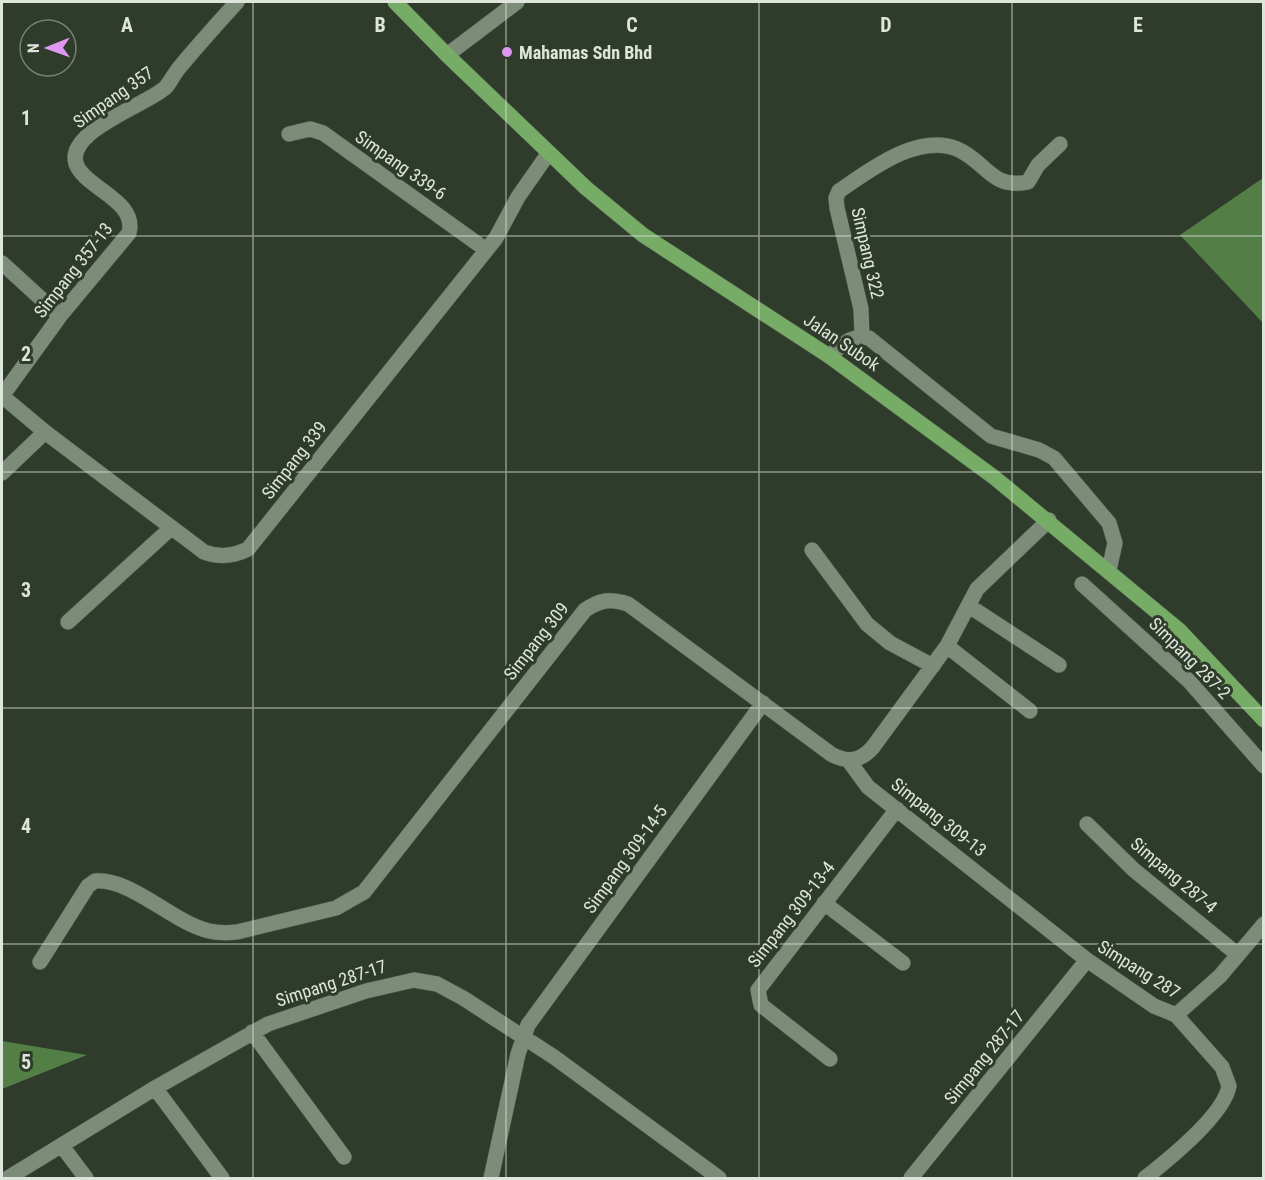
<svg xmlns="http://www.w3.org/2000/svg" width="1265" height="1180" font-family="'Roboto Condensed',sans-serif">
<rect width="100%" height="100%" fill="#2f3c2b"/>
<path fill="#537f47" d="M 1263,178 L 1263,323 L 1180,235 Z
M 2,1041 L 87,1055 L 2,1089 Z"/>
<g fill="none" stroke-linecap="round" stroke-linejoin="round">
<g stroke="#4f5a4b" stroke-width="16">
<path id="minor" d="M 447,55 L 517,2
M 289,134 L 310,129 L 323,133 L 485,249
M 2,263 L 60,316
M 862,336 L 861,309 L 837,208 L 836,198 L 839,191 C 870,170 917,133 957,149 C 986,161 991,190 1028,182 L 1038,165 L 1060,144
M 829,356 C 843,345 851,334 869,338 L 991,436 L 1039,450 L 1054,458 L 1109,523 L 1115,543 L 1109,570
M 2,396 L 45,432 L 204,552 C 220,558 234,556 248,549 L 496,238 L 518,197 L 548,154
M 2,396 L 60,316 L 129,233 C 137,202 91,190 78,168 C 58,133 148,105 166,87 C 171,81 174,74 179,68 C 198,45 217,24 237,2
M 2,473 L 45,432
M 812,550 L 867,624 L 890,643 L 933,666
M 1082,584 L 1189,681 L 1264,766
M 969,606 L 1059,665
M 68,622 L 171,528
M 947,646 L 1030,711
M 849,761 L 868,787 L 1087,960 L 1154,1006 L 1176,1015 L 1222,1067 L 1229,1086 C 1224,1115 1168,1160 1145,1178
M 1087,824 L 1134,870 L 1237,954
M 824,903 L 903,963
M 40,962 L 88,886 L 95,881 C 131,878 172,922 209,931 C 218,933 228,933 237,932 L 336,908 L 364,892 L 585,610 C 600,600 610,598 628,604 L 831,754 C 847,763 860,762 873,747 L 947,646 L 977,589 L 1049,520
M 1176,1015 L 1220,976 L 1264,924
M 252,1032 L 344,1157
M 830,1059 L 761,1005 L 758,990 L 897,809
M 155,1088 L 222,1178
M 62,1146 L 86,1178
M 8,1178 L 155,1088 L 268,1024 L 366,991 L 414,980 L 437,984 L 463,998 L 554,1057 L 719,1178
M 491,1178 L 518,1054 L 528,1025 L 763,703
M 911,1178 L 1087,960"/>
</g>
<g stroke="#4f5a4b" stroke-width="16">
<path id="major" d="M 395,2 L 447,55 L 586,188 L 643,235 L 829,356 L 995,478 L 1179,630 L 1264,720"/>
</g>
<use href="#minor" stroke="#7d8c79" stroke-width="15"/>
<use href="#major" stroke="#76ac66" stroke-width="15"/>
</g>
<path fill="none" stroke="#dee6dc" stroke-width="1.5" stroke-opacity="0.55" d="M 253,2 L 253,1178M 506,2 L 506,1178M 759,2 L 759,1178M 1012,2 L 1012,1178M 2,236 L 1264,236M 2,472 L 1264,472M 2,708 L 1264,708M 2,944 L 1264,944"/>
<circle fill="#df98f1" stroke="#2f3c2b" stroke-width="2" cx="507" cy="52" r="6"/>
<g text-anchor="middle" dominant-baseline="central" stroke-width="6" stroke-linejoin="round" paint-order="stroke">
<g font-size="18" font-weight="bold" fill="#dee6dc" stroke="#2f3c2b" text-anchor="start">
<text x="519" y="52">Mahamas Sdn Bhd</text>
</g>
<g font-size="18" fill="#dee6dc" stroke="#2f3c2b">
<text transform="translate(113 97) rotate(-35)">Simpang 357</text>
<text transform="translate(401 165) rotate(35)">Simpang 339-6</text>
<text transform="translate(868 253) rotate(77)">Simpang 322</text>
<text transform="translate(73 270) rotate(-52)">Simpang 357-13</text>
<text transform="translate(842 342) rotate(34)">Jalan Subok</text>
<text transform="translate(294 460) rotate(-52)">Simpang 339</text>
<text transform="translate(536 641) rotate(-52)">Simpang 309</text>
<text transform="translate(1190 658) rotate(45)">Simpang 287-2</text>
<text transform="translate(939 817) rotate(38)">Simpang 309-13</text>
<text transform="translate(625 859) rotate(-54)">Simpang 309-14-5</text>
<text transform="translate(1174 875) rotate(40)">Simpang 287-4</text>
<text transform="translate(791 914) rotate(-52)">Simpang 309-13-4</text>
<text transform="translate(1139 969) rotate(32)">Simpang 287</text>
<text transform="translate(331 983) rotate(-18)">Simpang 287-17</text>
<text transform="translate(984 1057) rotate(-51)">Simpang 287-17</text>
</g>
</g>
<g font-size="20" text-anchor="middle" font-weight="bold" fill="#dee6dc" stroke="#2f3c2b" stroke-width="6" stroke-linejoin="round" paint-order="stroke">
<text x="127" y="32">A</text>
<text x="380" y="32">B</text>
<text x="632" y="32">C</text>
<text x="886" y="32">D</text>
<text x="1138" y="32">E</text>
<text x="26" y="125">1</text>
<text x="26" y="361">2</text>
<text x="26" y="597">3</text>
<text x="26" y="833">4</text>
<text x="26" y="1069">5</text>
</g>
<rect width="1265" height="1180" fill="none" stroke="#dee6dc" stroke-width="6"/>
<g transform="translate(48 48) rotate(269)"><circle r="28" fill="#2f3c2b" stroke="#758072" stroke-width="1.5"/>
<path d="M0-4.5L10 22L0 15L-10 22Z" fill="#df98f1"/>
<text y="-9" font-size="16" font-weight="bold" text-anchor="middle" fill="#dee6dc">N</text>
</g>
</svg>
